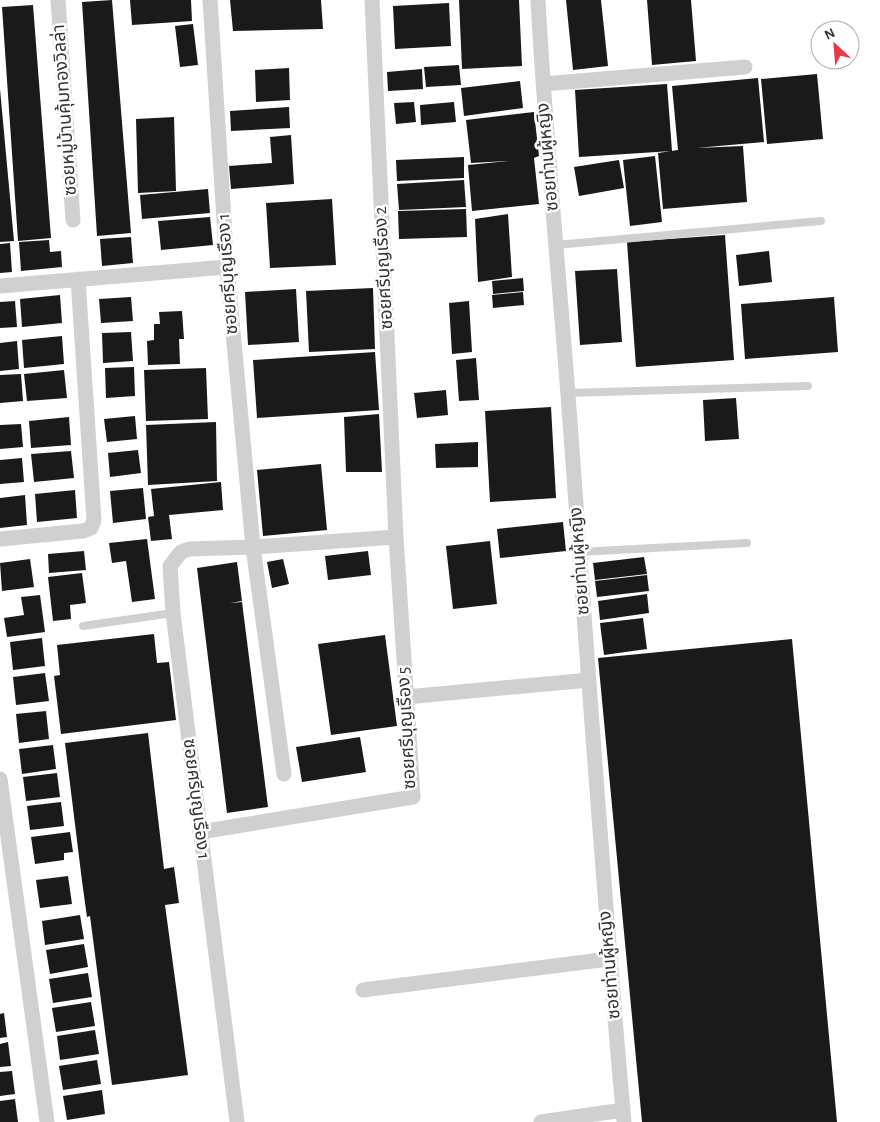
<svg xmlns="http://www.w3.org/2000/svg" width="880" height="1122" font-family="'Alegreya Sans','Noto Sans Thai',sans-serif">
<rect width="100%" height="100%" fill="#fff"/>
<path fill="#1a1a1a" d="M 112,0 L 131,233 L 97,236 L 82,2 Z
M 130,0 L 191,0 L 192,21 L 132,25 Z
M 230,0 L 321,0 L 323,29 L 233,31 Z
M 459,0 L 519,0 L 522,66 L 462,69 Z
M 566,0 L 601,0 L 608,66 L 573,70 Z
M 647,0 L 691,0 L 696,61 L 652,65 Z
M 449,3 L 451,46 L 395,49 L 393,6 Z
M 33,5 L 51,238 L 18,241 L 2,7 Z
M 193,24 L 198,65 L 180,67 L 175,26 Z
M 459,65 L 461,85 L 426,87 L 424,67 Z
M 289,68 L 290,100 L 256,102 L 255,70 Z
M 422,69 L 423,89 L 388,91 L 387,72 Z
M 817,74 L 823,139 L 767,144 L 761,79 Z
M 758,78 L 764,142 L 696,148 L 743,146 L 747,202 L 663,209 L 658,153 L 678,150 L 672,86 Z
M 520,81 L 523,108 L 464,116 L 461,88 Z
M 667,84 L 672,151 L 579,157 L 575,90 Z
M 0,89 L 14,241 L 0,242 Z
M 414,102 L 416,122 L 396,124 L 394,103 Z
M 454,102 L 456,122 L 421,125 L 420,105 Z
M 289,107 L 290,128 L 231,131 L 230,111 Z
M 534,112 L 539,156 L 534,158 L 539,204 L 472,211 L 468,165 L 508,161 L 471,163 L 466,120 Z
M 174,117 L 176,191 L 138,193 L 136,119 Z
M 291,135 L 294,184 L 231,189 L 229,166 L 272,163 L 270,137 Z
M 655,156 L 662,222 L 630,226 L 623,160 Z
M 464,157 L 464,178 L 397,181 L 396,160 Z
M 619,160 L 624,188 L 579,196 L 574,167 Z
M 464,180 L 466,207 L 399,210 L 397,184 Z
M 208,189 L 210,213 L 142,219 L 140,195 Z
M 332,199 L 336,265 L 270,268 L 266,203 Z
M 466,209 L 467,237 L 399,239 L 398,211 Z
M 508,214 L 512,277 L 478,282 L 475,219 Z
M 210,217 L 213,245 L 161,250 L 158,221 Z
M 725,235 L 734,360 L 636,367 L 627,242 Z
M 131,237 L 133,263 L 102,266 L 100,239 Z
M 49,240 L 50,252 L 61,251 L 62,267 L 21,271 L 19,242 Z
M 10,243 L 12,272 L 0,273 L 0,244 Z
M 769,251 L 772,282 L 739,286 L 736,255 Z
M 617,269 L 622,342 L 580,345 L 575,271 Z
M 523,278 L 524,291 L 493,294 L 492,281 Z
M 373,288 L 375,349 L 309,352 L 306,291 Z
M 296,289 L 299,342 L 248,345 L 245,292 Z
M 523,292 L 524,305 L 493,308 L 492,295 Z
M 60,295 L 62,323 L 22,327 L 20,299 Z
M 131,297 L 133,321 L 101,323 L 99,299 Z
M 834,297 L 838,352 L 745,359 L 741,304 Z
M 15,301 L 17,327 L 0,328 L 0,302 Z
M 469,301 L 472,352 L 452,354 L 449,303 Z
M 182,311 L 184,339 L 179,339 L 180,364 L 148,365 L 147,341 L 154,340 L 154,324 L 160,324 L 159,312 Z
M 131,332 L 133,361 L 103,363 L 102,333 Z
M 62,336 L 64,364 L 24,368 L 22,340 Z
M 17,341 L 19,369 L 0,371 L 0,343 Z
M 375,352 L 379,410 L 257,418 L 253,360 Z
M 476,358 L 479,400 L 459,401 L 456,360 Z
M 134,367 L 135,396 L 106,398 L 105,368 Z
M 206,368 L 208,419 L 146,421 L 144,370 Z
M 64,370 L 67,398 L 27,401 L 24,374 Z
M 21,374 L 23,401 L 0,403 L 0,375 Z
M 446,390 L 448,415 L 417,418 L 414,393 Z
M 736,398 L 739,439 L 705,441 L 703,400 Z
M 551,407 L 556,498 L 490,502 L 485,411 Z
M 379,414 L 382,472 L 346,472 L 344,417 Z
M 135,416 L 137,439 L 107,442 L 104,419 Z
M 69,417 L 71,445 L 31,448 L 29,421 Z
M 216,422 L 217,481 L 148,485 L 146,425 Z
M 21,424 L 23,447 L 0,449 L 0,425 Z
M 478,442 L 478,467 L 436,468 L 435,444 Z
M 138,450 L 141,473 L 110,477 L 108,453 Z
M 71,451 L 74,478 L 34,482 L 31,454 Z
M 22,458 L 24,482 L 0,484 L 0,460 Z
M 321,464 L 327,530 L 263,536 L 257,470 Z
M 221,482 L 223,510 L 169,515 L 172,539 L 151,541 L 148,517 L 154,516 L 151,489 Z
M 143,488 L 146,519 L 113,523 L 110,491 Z
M 75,490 L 77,518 L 37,522 L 35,494 Z
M 25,495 L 27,525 L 0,528 L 0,498 Z
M 563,522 L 566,551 L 500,558 L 497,529 Z
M 147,539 L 155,599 L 132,602 L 126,561 L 112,563 L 109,543 Z
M 490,541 L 497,604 L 453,609 L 446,546 Z
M 84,551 L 86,570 L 49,573 L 48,554 Z
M 368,551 L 371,575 L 328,580 L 325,556 Z
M 644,557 L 647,574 L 595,580 L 593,563 Z
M 30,559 L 34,587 L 2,591 L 0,563 Z
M 283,559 L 289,584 L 272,588 L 267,562 Z
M 237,562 L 242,601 L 230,603 L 242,602 L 268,807 L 227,813 L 197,568 Z
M 82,573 L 86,603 L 70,605 L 71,619 L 53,621 L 48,577 Z
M 647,575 L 649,591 L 597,597 L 595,581 Z
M 647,594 L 649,613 L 600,620 L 598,601 Z
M 40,595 L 45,632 L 7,637 L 4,618 L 24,615 L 21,597 Z
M 643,618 L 647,649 L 604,655 L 600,623 Z
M 154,634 L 157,663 L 169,662 L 176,720 L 61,734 L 54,676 L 60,675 L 57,645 Z
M 385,635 L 397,726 L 331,735 L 318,644 Z
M 42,638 L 45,666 L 13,670 L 10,642 Z
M 792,639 L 837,1122 L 642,1122 L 598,658 Z
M 45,673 L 49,701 L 16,705 L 13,677 Z
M 46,711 L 49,739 L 19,743 L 16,714 Z
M 148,733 L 164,869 L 174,867 L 179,903 L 165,905 L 188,1075 L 112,1085 L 90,916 L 87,917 L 82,881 L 65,743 Z
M 360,737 L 366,772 L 302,782 L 296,747 Z
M 53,745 L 56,769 L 22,774 L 19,749 Z
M 57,773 L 60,797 L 26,801 L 23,777 Z
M 61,802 L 64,826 L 30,830 L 27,806 Z
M 70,832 L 73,852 L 64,853 L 64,860 L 35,864 L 31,837 Z
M 68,876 L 72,904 L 40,908 L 36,880 Z
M 80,915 L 84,939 L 45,945 L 42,921 Z
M 84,944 L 88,967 L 50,974 L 46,950 Z
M 88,973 L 92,997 L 53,1003 L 49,979 Z
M 91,1002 L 95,1026 L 56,1032 L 52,1008 Z
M 4,1013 L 7,1037 L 0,1038 L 0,1014 Z
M 95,1030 L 99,1054 L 60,1060 L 57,1036 Z
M 8,1042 L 11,1066 L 0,1067 L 0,1044 Z
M 97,1060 L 101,1084 L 63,1090 L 59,1066 Z
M 12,1071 L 15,1094 L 0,1096 L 0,1072 Z
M 102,1090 L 105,1114 L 67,1120 L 63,1096 Z
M 15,1099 L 18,1122 L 0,1122 L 0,1101 Z"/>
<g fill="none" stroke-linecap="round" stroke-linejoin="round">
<path stroke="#d0d0d0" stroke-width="8" d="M 556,245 L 821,221
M 568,393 L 808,386
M 579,552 L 747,543
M 83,626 L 173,613"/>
<path stroke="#d0d0d0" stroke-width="15" d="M 58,0 L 73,220
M 210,0 L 227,267 L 253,547 L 189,549 L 181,552 L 170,566 L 173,613 L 237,1122
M 538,0 C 545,132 558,263 568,395 C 586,637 602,880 624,1122
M 543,84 L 745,67
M 0,286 L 227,267
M 0,539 L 83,531 L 91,528 L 94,520 L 78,279
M 406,697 L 589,680
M 284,774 L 253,547 L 396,537
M 0,779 L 47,1122
M 200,832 L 413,797 L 396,537 L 372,0
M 363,990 L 609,959
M 541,1122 L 623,1110"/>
</g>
<g text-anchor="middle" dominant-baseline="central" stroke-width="5" stroke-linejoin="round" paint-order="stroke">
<g font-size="18" fill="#333" stroke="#fff">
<text transform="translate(65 110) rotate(-94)">ซอยหมู่บ้านคุ้มทองวิลล่า</text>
<text transform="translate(548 157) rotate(-95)">ซอยท่านผู้หญิง</text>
<text transform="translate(384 268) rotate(-93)">ซอยศรีบุญเรือง 2</text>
<text transform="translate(228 274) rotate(-94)">ซอยศรีบุญเรือง 1</text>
<text transform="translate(580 561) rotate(-94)">ซอยท่านผู้หญิง</text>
<text transform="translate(407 728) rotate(-93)">ซอยศรีบุญเรือง 5</text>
<text transform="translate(196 799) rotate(83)">ซอยศรีบุญเรือง 1</text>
<text transform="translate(610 965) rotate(-95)">ซอยท่านผู้หญิง</text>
</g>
</g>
<g transform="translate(835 45) rotate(334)"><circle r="24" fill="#ffffff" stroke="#adadad"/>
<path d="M0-4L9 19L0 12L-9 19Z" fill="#e63946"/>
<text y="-8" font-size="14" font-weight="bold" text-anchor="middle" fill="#333333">N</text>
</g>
</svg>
